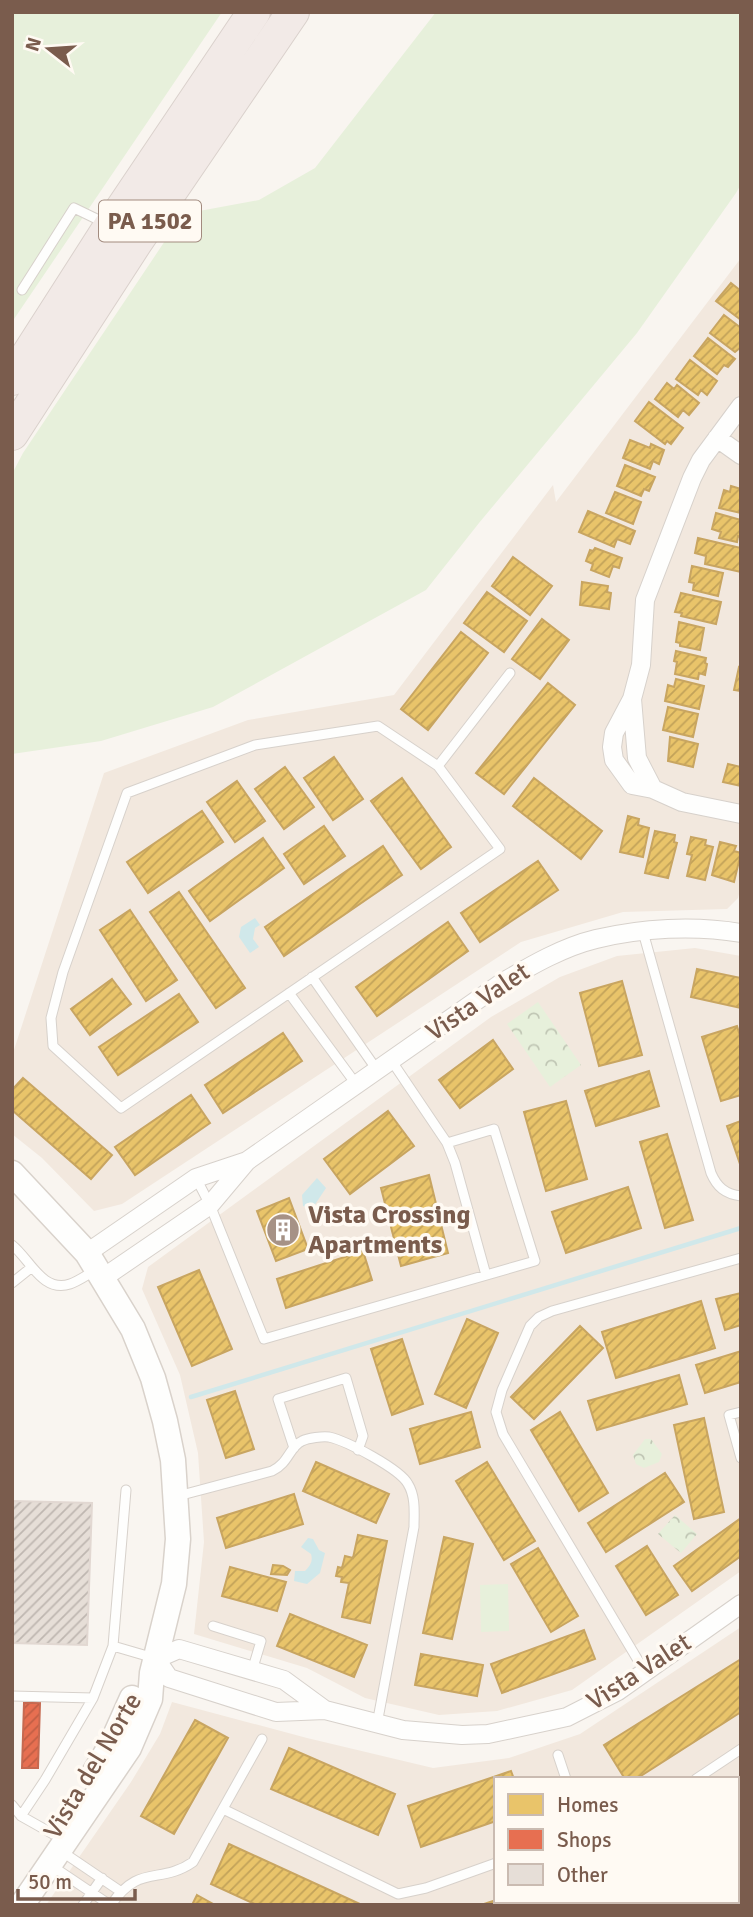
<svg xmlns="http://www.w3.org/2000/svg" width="753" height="1917" font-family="Signika,sans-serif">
<defs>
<pattern id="park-crowns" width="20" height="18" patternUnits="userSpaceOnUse" patternTransform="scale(1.75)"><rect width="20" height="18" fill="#e7f0db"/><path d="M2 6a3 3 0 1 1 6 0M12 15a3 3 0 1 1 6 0" fill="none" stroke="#c0c6b4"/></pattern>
<pattern id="homes-hatch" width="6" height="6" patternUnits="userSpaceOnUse" patternTransform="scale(1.75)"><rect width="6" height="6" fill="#e9c46a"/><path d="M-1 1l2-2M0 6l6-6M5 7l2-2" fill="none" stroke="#c2a259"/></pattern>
<pattern id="shops-hatch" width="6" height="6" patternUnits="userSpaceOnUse" patternTransform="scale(1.75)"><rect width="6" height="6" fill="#e76f51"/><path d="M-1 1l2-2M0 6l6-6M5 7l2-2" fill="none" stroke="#c05e45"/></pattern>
<pattern id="building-hatch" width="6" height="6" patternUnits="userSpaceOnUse" patternTransform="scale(1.75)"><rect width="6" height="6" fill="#e6ded7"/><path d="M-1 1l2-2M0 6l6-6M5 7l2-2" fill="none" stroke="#bfb7b1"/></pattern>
</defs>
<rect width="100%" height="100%" fill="#f9f5f0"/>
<path fill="#f2e8de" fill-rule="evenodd" d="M 741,258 L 741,886 L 738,898 L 727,909 L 623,912 L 521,942 L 122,1204 L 94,1211 L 42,1158 L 12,1134 L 12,1056 L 104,773 L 248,720 L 394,695 L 553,485 L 556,502 Z
M 695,948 L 741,956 L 741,1571 L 572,1690 L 497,1711 L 439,1715 L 365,1698 L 307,1668 L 194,1634 L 204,1542 L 198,1453 L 180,1375 L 142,1289 L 148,1267 L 491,1017 L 560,977 L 617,956 Z
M 741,1627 L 741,1905 L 46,1905 L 131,1782 L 160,1734 L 172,1702 L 307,1738 L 433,1768 L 509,1758 L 580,1734 ZM 496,1779 L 737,1779 L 737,1901 L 496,1901 Z"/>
<path fill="#e7f0db" d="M 12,12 L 222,12 L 12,322 Z
M 436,12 L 741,12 L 741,184 L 736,193 L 637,333 L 479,523 L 426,590 L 213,707 L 101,741 L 12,754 L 12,474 L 23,453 L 183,214 L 259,200 L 315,168 Z
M 508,1584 L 509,1631 L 481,1632 L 480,1585 Z"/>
<path fill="url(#park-crowns)" d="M 538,1002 L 581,1065 L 550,1087 L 507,1024 Z
M 645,1439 L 651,1439 L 662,1454 L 659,1462 L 644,1468 L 636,1464 L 633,1455 Z
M 675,1515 L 697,1534 L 681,1553 L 658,1534 Z"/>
<path fill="#d0e8ea" d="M 255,918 L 260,925 L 255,928 L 253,939 L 259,947 L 250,953 L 239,937 L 241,927 Z
M 317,1178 L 326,1188 L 312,1209 L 303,1206 L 302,1195 Z
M 308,1538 L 313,1539 L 319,1550 L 325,1553 L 320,1573 L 307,1584 L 294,1581 L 295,1571 L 305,1571 C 311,1565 313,1561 311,1554 L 301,1547 Z"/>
<path fill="url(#homes-hatch)" stroke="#c8a561" stroke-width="2" d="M 731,283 L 741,291 L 741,320 L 716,301 Z
M 724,315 L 741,328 L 741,347 L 735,352 L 710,333 Z
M 708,338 L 735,359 L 728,367 L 724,365 L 717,374 L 694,356 Z
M 690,360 L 717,381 L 707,395 L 701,390 L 698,395 L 676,379 Z
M 667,383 L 674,389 L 677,385 L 699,403 L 689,415 L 683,410 L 678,417 L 655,399 Z
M 649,402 L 683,428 L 671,444 L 667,441 L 665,444 L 635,421 Z
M 630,440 L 650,448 L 651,444 L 664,450 L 659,464 L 653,461 L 650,469 L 623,458 Z
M 625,465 L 655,477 L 649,491 L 644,489 L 641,496 L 617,486 Z
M 731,486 L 741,489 L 741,513 L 719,508 L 724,490 L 730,492 Z
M 615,492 L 641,502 L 633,524 L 606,513 Z
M 588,511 L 635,531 L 630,544 L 617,539 L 614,547 L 579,532 Z
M 716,513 L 741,520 L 741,537 L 738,536 L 737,542 L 719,538 L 721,532 L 712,529 Z
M 698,538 L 741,548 L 741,572 L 705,564 L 706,556 L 695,553 Z
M 595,548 L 622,558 L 619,568 L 613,566 L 609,577 L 591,570 L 593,564 L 586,561 L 590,550 L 593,551 Z
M 513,557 L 552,586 L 530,615 L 492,586 Z
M 692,566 L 723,573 L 718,596 L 693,590 L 694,583 L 689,582 Z
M 582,582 L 608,586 L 607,592 L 611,593 L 609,609 L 580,605 Z
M 487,592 L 527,621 L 504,652 L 464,623 Z
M 681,593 L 721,602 L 716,624 L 681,616 L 682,613 L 675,612 Z
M 542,619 L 569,640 L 540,679 L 512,659 Z
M 679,622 L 704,628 L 700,650 L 680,646 L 680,643 L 676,642 Z
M 461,632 L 488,653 L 428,730 L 401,709 Z
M 676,651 L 706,658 L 705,663 L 707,664 L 705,675 L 699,673 L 698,679 L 675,674 L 677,662 L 674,661 Z
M 739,667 L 741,668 L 741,691 L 734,690 Z
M 676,679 L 704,686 L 699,709 L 665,701 L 668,685 L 674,687 Z
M 548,683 L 575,705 L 504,794 L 476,773 Z
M 668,707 L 698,714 L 693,737 L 663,730 Z
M 670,737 L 698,744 L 693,767 L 668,761 Z
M 334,757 L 363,799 L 333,820 L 304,778 Z
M 728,764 L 741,767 L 741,786 L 723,782 Z
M 285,767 L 314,807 L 284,829 L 255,789 Z
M 402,778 L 451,847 L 421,869 L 371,801 Z
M 534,778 L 602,831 L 581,859 L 513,806 Z
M 237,781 L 265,821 L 235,842 L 207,802 Z
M 202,811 L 223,842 L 148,893 L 127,862 Z
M 628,816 L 639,819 L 638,825 L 649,828 L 643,857 L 620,852 Z
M 324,826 L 345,856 L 304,884 L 284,854 Z
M 655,831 L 675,835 L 674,842 L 677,843 L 668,878 L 645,873 Z
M 691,837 L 706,840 L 705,845 L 713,847 L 705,880 L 687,876 L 692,855 L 687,854 Z
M 263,838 L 284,868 L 210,921 L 189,891 Z
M 720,842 L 736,846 L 734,851 L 741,853 L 734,882 L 712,875 Z
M 383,846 L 402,875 L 284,956 L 265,927 Z
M 538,861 L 558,890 L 480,942 L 461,913 Z
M 179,892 L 245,988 L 216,1008 L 150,912 Z
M 130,910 L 177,980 L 146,1001 L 100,930 Z
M 448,922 L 468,951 L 377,1016 L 356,987 Z
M 697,969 L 741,978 L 741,1008 L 691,997 Z
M 112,979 L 131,1004 L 90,1035 L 71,1009 Z
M 622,981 L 642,1055 L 599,1066 L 580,993 Z
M 179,994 L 198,1022 L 118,1075 L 99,1047 Z
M 737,1026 L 741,1039 L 741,1095 L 721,1101 L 702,1037 Z
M 283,1033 L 302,1061 L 223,1113 L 205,1085 Z
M 493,1040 L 513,1069 L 460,1108 L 439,1080 Z
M 649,1071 L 659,1106 L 596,1126 L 585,1091 Z
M 23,1078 L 112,1155 L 91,1179 L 12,1110 L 12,1090 Z
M 191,1095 L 210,1123 L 135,1175 L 115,1147 Z
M 566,1101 L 587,1179 L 546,1191 L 524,1112 Z
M 388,1111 L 414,1146 L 350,1194 L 324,1159 Z
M 741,1121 L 741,1167 L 727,1126 Z
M 667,1134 L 693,1220 L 665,1228 L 640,1142 Z
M 429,1175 L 448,1253 L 401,1266 L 381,1188 Z
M 628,1187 L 641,1228 L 566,1253 L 552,1212 Z
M 289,1198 L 308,1249 L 276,1261 L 257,1211 Z
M 363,1251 L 372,1280 L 286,1308 L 277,1279 Z
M 199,1270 L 232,1349 L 192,1366 L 158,1287 Z
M 741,1293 L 741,1325 L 725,1330 L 716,1299 Z
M 701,1301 L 715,1348 L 616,1378 L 602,1332 Z
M 467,1319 L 498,1333 L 466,1408 L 435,1394 Z
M 580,1326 L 603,1348 L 534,1419 L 511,1397 Z
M 402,1339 L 423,1404 L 392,1415 L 371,1349 Z
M 741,1351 L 741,1382 L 705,1393 L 696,1365 Z
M 679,1375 L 687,1404 L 597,1430 L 588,1401 Z
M 235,1391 L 254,1449 L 226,1458 L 207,1400 Z
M 471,1412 L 480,1447 L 420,1464 L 410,1429 Z
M 560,1412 L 608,1493 L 579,1511 L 531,1430 Z
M 704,1418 L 724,1512 L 694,1519 L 674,1425 Z
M 316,1462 L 389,1494 L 376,1523 L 303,1491 Z
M 487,1462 L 535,1541 L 504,1560 L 456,1481 Z
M 665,1473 L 684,1502 L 606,1552 L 588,1523 Z
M 294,1494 L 303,1524 L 226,1548 L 217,1518 Z
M 741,1518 L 741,1556 L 692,1591 L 674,1566 Z
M 358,1535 L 387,1541 L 370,1623 L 342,1617 L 349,1583 L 341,1582 L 342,1577 L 336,1576 L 338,1567 L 342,1568 L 345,1556 L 353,1558 Z
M 444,1537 L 473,1544 L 452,1639 L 423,1633 Z
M 647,1546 L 678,1595 L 646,1615 L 616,1566 Z
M 538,1548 L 578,1616 L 551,1632 L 511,1564 Z
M 273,1565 L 283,1566 L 290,1570 L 287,1575 L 271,1574 Z
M 230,1567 L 286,1582 L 277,1611 L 222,1596 Z
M 290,1614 L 367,1645 L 354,1677 L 277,1646 Z
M 584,1630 L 595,1659 L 502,1693 L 491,1664 Z
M 421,1654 L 483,1665 L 477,1696 L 415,1685 Z
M 741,1659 L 741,1712 L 636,1779 L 625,1779 L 604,1745 Z
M 195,1720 L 228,1738 L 174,1834 L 141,1816 Z
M 289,1748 L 395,1794 L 378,1835 L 271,1789 Z
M 511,1771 L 514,1779 L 496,1779 L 496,1821 L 421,1847 L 408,1806 Z
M 741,1837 L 741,1893 L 737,1895 L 737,1839 Z
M 229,1844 L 362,1905 L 257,1905 L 211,1884 Z
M 197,1895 L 215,1905 L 192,1905 Z
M 496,1900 L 552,1901 L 554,1905 L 481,1905 Z
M 581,1901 L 631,1901 L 633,1905 L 583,1905 Z
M 693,1901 L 728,1901 L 722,1905 L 696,1905 Z"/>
<path fill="url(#shops-hatch)" stroke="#c66950" stroke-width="2" d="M 24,1703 L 40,1703 L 38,1768 L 22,1768 Z"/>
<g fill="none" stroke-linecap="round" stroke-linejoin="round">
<path stroke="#d0e8ea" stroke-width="4.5" d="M 191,1397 L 741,1228"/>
</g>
<path fill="url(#building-hatch)" stroke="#e2d8d2" stroke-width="2" d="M 12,1501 L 92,1503 L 87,1645 L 12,1643 Z"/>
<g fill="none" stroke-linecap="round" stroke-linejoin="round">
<g stroke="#d7d1cb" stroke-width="11">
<path id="lane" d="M 22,290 L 74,208 L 105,223
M 378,726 L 438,766 L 500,849 L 121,1108 L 53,1046 L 51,1018 L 63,972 L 127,793 L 255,745 Z
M 438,766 L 510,673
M 643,932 L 711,1173 C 717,1187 725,1194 741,1196
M 312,977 L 377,1070
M 289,993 L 356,1084
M 391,1060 L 447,1143 L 455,1163 L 486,1275
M 196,1178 L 210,1205 L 264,1339 L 535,1261 L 494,1129 L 447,1143
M 12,1245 C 30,1259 42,1293 70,1284 C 79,1281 88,1274 96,1270
M 12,1283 L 32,1267
M 741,1412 L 729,1415 L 741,1458
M 294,1448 L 278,1399 L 346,1378 L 363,1436 L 358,1450
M 178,1496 L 272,1471 C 289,1463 289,1447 302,1441 C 308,1438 323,1436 329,1437 C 347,1441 400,1469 408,1484 C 416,1497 414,1514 414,1527 L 377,1724
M 213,1626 L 261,1641 L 252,1671
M 113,1646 L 126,1490
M 645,1672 L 503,1434 L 496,1412 L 502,1390 L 530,1326 L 539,1317 L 552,1311 L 741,1258
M 12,1696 L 93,1698
M 558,1755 L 566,1779
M 696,1779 L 741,1749
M 12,1805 L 21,1816 L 53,1834
M 223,1809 L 398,1894 L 426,1888 L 496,1863
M 737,1814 L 741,1812
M 21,1816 L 45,1780 L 93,1698 L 113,1646 L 154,1658
M 61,1851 L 120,1891
M 52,1866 L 110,1905
M 83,1905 L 102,1878
M 111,1905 C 139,1863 160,1885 193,1862 L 262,1739"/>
</g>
<g stroke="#d7d1cb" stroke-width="20">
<path id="street" d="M 741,406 L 701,460 L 692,478 L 645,600 L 641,665 L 632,699 L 614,733 L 612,747 L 614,760 L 632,785 L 653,789 L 682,802 L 741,814
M 717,438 L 741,455
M 632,699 L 637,758 L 653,789
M 87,1253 L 196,1178 L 247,1161
M 103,1278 L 210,1205 L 247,1161 L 503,982 C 532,965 563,947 596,939 C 642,928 694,925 741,933
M 325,1710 L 284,1680 L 179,1649 L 156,1659 L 169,1678 L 276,1712 L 325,1710 L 403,1730 L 462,1735 L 488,1734 L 567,1717 L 618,1691 L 741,1604"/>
</g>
<g stroke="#d9d2cb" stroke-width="27">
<path id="secondary" d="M 12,1173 L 87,1253 L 133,1329 L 153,1378 L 165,1421 L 173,1460 L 178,1539 L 174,1584 L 152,1673 L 150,1699 L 129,1748 L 22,1905
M 93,1775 L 111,1745 L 132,1698"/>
</g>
<g stroke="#dad1cc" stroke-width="34">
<path id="highway" d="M 12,379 L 110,226 L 254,12
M 12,434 L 135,244 L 293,12"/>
</g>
<use href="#lane" stroke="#fefefd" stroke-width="9"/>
<use href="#street" stroke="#fefefd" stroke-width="18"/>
<use href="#secondary" stroke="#fefefd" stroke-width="24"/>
<use href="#highway" stroke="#f2eae7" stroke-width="32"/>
</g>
<defs>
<g id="building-disc" transform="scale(1.75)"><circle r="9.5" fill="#a69286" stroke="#fffaf3"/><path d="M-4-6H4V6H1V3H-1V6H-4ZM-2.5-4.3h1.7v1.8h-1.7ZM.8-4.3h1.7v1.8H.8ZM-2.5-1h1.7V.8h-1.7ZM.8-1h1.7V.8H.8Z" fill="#fff"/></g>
</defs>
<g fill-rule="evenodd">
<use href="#building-disc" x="283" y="1230"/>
</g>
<g text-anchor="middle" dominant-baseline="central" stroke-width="7" stroke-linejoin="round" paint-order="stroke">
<rect fill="#fffaf3" stroke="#a28b7f" stroke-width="2" x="99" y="200.5" width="102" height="41" rx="5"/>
<g font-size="24" font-weight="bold" fill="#7a5c4d">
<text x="150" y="221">PA 1502</text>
</g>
<g font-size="26" fill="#7a5c4d" stroke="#fffaf3">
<text transform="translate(478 1002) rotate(-34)">Vista Valet</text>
<text transform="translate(639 1672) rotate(-33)">Vista Valet</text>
<text transform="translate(93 1766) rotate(-59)">Vista del Norte</text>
</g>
<g font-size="26" font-weight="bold" fill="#7a5c4d" stroke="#fffaf3" text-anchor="start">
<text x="308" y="1215">Vista Crossing<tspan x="308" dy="30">Apartments</tspan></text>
</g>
</g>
<rect width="753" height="1917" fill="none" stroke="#7a5c4d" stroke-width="28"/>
<rect x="494" y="1777" width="245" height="126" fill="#fffaf3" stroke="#cabbb1" stroke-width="2"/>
<rect x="508" y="1794" width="35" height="21" fill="#e9c46a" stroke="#cabbb1" stroke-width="2"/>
<text x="557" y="1812" font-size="21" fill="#7a5c4d">Homes</text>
<rect x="508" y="1829" width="35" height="21" fill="#e76f51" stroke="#cabbb1" stroke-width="2"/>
<text x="557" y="1847" font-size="21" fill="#7a5c4d">Shops</text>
<rect x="508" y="1864" width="35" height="21" fill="#e6ded7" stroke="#cabbb1" stroke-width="2"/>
<text x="557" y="1882" font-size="21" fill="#7a5c4d">Other</text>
<g transform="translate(49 49) rotate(287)" stroke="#fffaf3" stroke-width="5" paint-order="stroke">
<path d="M0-5L12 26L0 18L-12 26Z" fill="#7a5c4d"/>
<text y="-10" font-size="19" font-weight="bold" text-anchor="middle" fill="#7a5c4d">N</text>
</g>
<path d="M18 1889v10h117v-10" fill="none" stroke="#7a5c4d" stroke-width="3.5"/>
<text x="28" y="1889" font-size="21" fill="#7a5c4d" stroke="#fffaf3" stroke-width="5" paint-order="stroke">50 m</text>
</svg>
